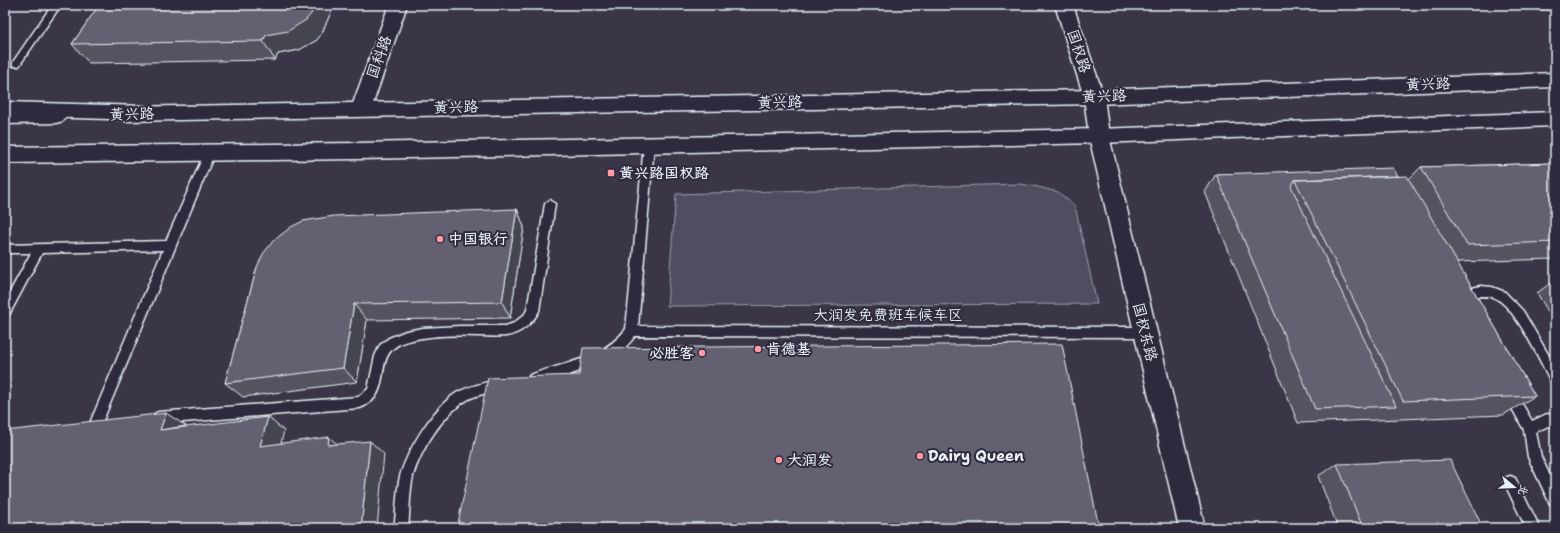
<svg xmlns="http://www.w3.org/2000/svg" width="1560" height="533" font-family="'Shantell Sans','LXGW WenKai TC',sans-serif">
<rect width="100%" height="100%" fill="#3a3648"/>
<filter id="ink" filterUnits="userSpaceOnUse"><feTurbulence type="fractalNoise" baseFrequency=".025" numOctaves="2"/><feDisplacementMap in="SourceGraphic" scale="8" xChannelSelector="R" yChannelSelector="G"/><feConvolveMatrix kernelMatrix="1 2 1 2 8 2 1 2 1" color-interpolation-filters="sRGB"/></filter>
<g filter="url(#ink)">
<path fill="#504e5f" stroke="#9ca0ac" d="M 1019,184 L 1034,186 L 1058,192 L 1075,206 L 1097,304 L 667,306 L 676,194 Z"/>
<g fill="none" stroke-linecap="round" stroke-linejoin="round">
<g stroke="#e8f1f8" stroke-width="3">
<path id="lane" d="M 52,5 L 61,5 L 19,66 L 13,66 L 13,62 Z
M 649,141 L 654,145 L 638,326 L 1144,327 L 1148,328 L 1150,332 L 1148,336 L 1144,337 L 635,336 C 630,343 624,349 617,353 C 603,362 545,388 530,383 L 528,379 L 530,375 C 564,362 602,360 626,329 L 644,145 Z
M 210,148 L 215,152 L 102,423 L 100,427 L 96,429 L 92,427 L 90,423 L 163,250 L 42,253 L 9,315 L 5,317 L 5,301 L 31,253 L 5,253 L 5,245 L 166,241 L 205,152 Z
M 550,200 L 555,204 L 539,311 C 532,324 520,334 506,336 C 497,337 487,336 478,336 C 455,335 431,335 408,341 C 367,352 398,393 360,408 L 158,424 L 154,422 L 152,418 L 154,414 L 158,412 L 358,397 L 368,389 L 375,356 L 380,345 L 389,338 L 406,331 L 423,328 L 460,326 L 506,326 L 514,323 L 524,315 L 527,310 L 545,204 Z
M 1481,286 L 1492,287 L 1505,292 L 1523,311 L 1555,366 L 1555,383 L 1551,382 C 1541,363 1515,306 1495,298 C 1488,295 1479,296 1471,297 L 1469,302 L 1465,304 L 1461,302 L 1459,299 L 1462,290 Z
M 496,380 L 505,381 L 507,385 L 505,389 C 493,393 479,393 467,400 C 443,414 421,449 413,476 C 409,493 410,511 408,528 L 394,528 C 397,511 396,493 400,476 C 408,449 433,407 458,392 C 470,386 484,383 496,380 Z
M 1510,388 L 1514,390 L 1532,421 L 1547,414 L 1555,416 L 1555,428 L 1548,426 L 1536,432 L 1541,457 L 1555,486 L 1555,505 L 1550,504 L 1528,457 L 1524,430 L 1504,394 L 1506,390 Z
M 1510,476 L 1515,478 L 1540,528 L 1526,528 L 1504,482 L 1505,478 Z"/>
</g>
<g stroke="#e8f1f8" stroke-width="3">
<path id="street" d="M 389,5 L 407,5 L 371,109 L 368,114 L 361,116 L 354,114 L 351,109 Z"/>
</g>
<g stroke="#e8f1f8" stroke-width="3">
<path id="secondary" d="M 1055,5 L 1073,5 L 1104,97 L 1109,136 L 1205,528 L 1179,528 L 1089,136 L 1084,97 Z"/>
</g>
<g stroke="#e8f1f8" stroke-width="3">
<path id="primary" d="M 1555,73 L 1555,87 L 1094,104 L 125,121 L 118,119 L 115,114 L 118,109 L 125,107 L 1094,90 Z
M 56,109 L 63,111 L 66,116 L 63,121 L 56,123 L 5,124 L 5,110 Z
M 1555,112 L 1555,126 L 1099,143 L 360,159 L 5,163 L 5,147 L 360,143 L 1099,129 Z"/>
</g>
<g stroke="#e8f1f8" stroke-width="3">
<path id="highway" d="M 5,102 L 144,106 L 151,108 L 154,113 L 151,118 L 144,120 L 5,116 Z"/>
</g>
<use href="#lane" fill="#2f2a3d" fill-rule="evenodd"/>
<use href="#street" fill="#2f2a3d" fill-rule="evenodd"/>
<use href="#secondary" fill="#2f2a3d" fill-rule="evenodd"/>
<use href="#primary" fill="#2f2a3d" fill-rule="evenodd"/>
<use href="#highway" fill="#2f2a3d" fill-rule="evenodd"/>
</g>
<path fill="#555361" stroke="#e8f1f8" d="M 99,5 L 334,5 L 322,33 L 317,40 L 299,50 L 278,54 L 275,60 L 89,63 L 72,44 Z
M 1533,5 L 1555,5 L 1555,10 L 1537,10 Z
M 1555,163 L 1555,259 L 1457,262 L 1535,396 L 1503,415 L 1298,423 L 1205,192 L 1216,174 L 1398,176 L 1409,179 L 1421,167 Z
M 517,209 L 524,227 L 510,318 L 367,320 L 357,382 L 243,397 L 225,383 L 257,267 Z
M 1555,280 L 1555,323 L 1537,293 Z
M 1337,464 L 1483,528 L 1338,528 L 1318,476 Z"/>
<path fill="#45444f" stroke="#e8f1f8" d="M 315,5 L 334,5 L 322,33 L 317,40 L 299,50 L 278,54 L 275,60 L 263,41 L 266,35 Z
M 517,209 L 524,227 L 510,318 L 502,302 Z
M 354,304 L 367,320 L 357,382 L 343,368 Z
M 166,413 L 186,426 L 160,430 Z
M 268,417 L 284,431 L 277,459 L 260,446 Z
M 329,437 L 344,450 L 328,445 Z
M 370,441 L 384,454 L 377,528 L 361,528 Z"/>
<path fill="#636171" stroke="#e8f1f8" d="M 99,5 L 315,5 L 311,14 L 306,20 L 288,31 L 266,35 L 263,41 L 72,44 Z
M 1555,163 L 1555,242 L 1467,245 L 1421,167 Z
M 1393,168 L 1398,176 L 1295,180 L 1291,186 L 1396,406 L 1315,409 L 1216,174 Z
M 1407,176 L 1535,396 L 1403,401 L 1295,180 Z
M 517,209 L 502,302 L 354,304 L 343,368 L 225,383 L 257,267 L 263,254 L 273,241 L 291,227 L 303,221 L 334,216 Z
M 1062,344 L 1099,528 L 457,528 L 488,378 L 579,375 L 583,348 Z
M 166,413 L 160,430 L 268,417 L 260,446 L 329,437 L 328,445 L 370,441 L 361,528 L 5,528 L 5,431 Z
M 1450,460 L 1483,528 L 1363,528 L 1337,464 Z"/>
</g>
<g fill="#ff9aa2" stroke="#2f2a3d" stroke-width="1.5">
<rect x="607" y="169" width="8" height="8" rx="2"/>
<circle cx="440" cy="239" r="4"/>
<circle cx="758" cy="349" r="4"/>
<circle cx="702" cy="353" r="4"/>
<circle cx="920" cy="456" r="4"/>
<circle cx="779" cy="460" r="4"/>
</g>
<g text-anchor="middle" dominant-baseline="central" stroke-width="4" stroke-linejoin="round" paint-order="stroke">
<g font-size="15" fill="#e8f1f8" stroke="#2f2a3d">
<text transform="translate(1079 51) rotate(72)">国权路</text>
<text transform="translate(379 57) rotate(-70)">国科路</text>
<text transform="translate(1428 84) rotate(-2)">黄兴路</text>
<text transform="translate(1104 96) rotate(-2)">黄兴路</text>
<text transform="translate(780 102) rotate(-1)">黄兴路</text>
<text transform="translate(456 107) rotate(-1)">黄兴路</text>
<text transform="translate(132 114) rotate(-1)">黄兴路</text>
<text x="888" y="315">大润发免费班车候车区</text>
<text transform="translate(1145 332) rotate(76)">国权东路</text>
</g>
<g font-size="15" font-weight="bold" fill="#e8f1f8" stroke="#2f2a3d" text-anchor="start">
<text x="619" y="173">黄兴路国权路</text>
<text x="448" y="239">中国银行</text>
<text x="766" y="349">肯德基</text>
<text x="694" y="353" text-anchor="end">必胜客</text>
<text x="928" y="456">Dairy Queen</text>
<text x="787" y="460">大润发</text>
</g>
</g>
<rect width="1560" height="533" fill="none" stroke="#2f2a3d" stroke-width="20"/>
<rect x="10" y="10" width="1540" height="513" fill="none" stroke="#e8f1f8" stroke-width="1.5" filter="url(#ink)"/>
<g transform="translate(1514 487) rotate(109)" stroke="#2f2a3d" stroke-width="3" paint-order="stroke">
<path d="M0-3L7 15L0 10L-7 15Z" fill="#e8f1f8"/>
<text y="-6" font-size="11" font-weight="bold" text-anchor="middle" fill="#e8f1f8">北</text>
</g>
</svg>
